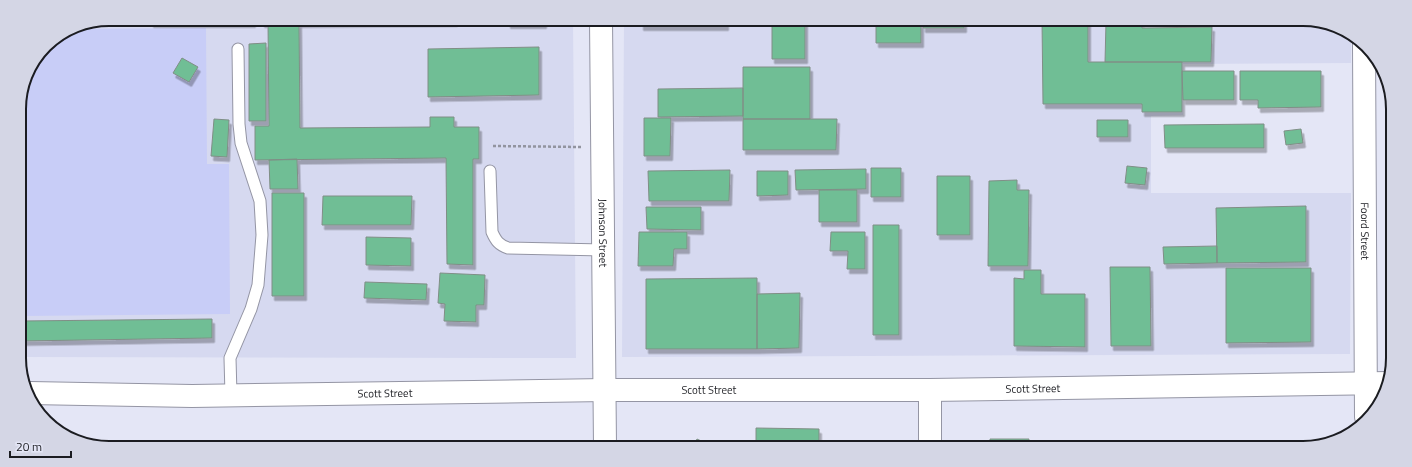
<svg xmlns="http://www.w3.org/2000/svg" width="1412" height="467" font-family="'Titillium Web',sans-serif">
<defs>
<filter id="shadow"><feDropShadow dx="2.5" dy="4.5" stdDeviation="0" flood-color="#0004"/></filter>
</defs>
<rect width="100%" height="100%" fill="#e4e6f6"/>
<path fill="#d6d9f0" d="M 109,19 L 573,20 L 576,358 L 21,357 L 19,103 L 26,74 L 46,45 L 75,26 Z
M 624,20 L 1327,22 L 1351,37 L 1351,63 L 1183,64 L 1183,115 L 1151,116 L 1151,193 L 1351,193 L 1350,354 L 622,357 Z"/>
<path fill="#c8cdf7" d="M 206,28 L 207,164 L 229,164 L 230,314 L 20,316 L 19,103 L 26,74 L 46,45 L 70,29 Z"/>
<path fill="#6fbe95" stroke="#808e86" filter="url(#shadow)" d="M 151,19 L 253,19 L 253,23 L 151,23 Z
M 262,19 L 455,20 L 455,22 L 299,23 L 300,128 L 430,127 L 430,117 L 454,117 L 454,127 L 479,127 L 479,159 L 473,159 L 473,265 L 447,264 L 446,158 L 255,160 L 255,126 L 269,126 L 268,23 L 262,23 Z
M 508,20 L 544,20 L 544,24 L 508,24 Z
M 641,20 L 726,21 L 726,26 L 641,26 Z
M 772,21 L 805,21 L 805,59 L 772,59 Z
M 876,21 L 921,21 L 921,43 L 876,43 Z
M 923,21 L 964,21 L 964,28 L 923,28 Z
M 1042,21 L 1088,22 L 1088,62 L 1182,62 L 1182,112 L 1142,112 L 1142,104 L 1043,104 Z
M 1106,22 L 1142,22 L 1142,28 L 1212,27 L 1211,62 L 1105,62 Z
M 266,43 L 266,121 L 249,121 L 249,44 Z
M 539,47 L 539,95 L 428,97 L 428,49 Z
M 182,58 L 198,67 L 189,82 L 173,73 Z
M 743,67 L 810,67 L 810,119 L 743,119 Z
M 1182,71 L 1234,71 L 1234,100 L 1183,100 Z
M 1240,71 L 1321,71 L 1321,107 L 1258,108 L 1258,100 L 1240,100 Z
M 743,88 L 743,116 L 658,117 L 658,89 Z
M 644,118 L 671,118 L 670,156 L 644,156 Z
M 214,119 L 229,120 L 227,157 L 211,156 Z
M 743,119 L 837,119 L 836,150 L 743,150 Z
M 1097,120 L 1128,120 L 1128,137 L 1097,137 Z
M 1264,124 L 1264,148 L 1165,148 L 1164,125 Z
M 1301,129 L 1303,143 L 1286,145 L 1284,131 Z
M 297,159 L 298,189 L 270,189 L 269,160 Z
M 1127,166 L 1147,168 L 1145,185 L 1125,183 Z
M 871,168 L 901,168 L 901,197 L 871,197 Z
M 866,169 L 866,189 L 796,190 L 795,170 Z
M 730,170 L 729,201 L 649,201 L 648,171 Z
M 757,171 L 788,171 L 788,195 L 757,196 Z
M 937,176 L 970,176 L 970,235 L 937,235 Z
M 1017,180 L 1017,190 L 1029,190 L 1028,266 L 988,266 L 989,181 Z
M 819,190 L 857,190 L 857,222 L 819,222 Z
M 272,193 L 304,193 L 304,296 L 272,296 Z
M 323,196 L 412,196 L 411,225 L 322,225 Z
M 1306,206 L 1306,262 L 1217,263 L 1216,208 Z
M 646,207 L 701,207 L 701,230 L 647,229 Z
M 873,225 L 899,225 L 899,335 L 873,335 Z
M 639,232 L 687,232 L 687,249 L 674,249 L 673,266 L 638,266 Z
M 831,232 L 865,232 L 865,269 L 847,269 L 848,251 L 830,251 Z
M 366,237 L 411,238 L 411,266 L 366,265 Z
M 1217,246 L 1217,263 L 1164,264 L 1163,247 Z
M 1110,267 L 1150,267 L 1151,346 L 1111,346 Z
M 1226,268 L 1311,268 L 1311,342 L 1226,343 Z
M 1024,270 L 1041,270 L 1041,294 L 1085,294 L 1085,347 L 1014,346 L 1014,278 L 1024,279 Z
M 440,273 L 485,275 L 484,305 L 476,305 L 476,322 L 444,321 L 445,304 L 438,303 Z
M 757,278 L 757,349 L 646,349 L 646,279 Z
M 365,282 L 427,284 L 426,300 L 364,298 Z
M 800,293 L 799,348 L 757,349 L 757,294 Z
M 212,319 L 212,338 L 20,341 L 20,321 Z
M 756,428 L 819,429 L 819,447 L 756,446 Z
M 697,439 L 712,446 L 693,446 Z
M 990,439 L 1029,439 L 1028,447 L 990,447 Z
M 896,443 L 896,447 L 883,447 L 883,444 Z
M 1302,443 L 1303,448 L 1269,448 Z"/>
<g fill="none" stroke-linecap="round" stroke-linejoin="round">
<g stroke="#9495a4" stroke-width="13">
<path id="lane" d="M 490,171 L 492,232 C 496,241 499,245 508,248 L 604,250
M 231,395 L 230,358 L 251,309 L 258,285 L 262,235 L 260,201 L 241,143 L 239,124 L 238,49"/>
</g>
<g stroke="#9495a4" stroke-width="24">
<g id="street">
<path id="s1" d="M 601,20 L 605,446"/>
<path id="s2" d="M 1364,45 L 1366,417"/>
<path d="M 930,390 L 930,447"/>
<path id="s3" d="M 30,393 L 192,396 L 605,390 L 930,390 L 1389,383"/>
</g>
</g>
<path stroke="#92949f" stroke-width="2.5" stroke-dasharray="3 2" stroke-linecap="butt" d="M 493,146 L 582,147"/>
<use href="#lane" stroke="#fff" stroke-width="11"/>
<use href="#street" stroke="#fff" stroke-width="22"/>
</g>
<g text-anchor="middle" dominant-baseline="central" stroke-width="3.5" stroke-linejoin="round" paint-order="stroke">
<g font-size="11" fill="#1b1c21" stroke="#e4e6f6">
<text stroke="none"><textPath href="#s2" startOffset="186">Foord Street</textPath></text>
<text stroke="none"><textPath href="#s1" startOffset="213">Johnson Street</textPath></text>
<text stroke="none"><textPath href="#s3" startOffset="1003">Scott Street</textPath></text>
<text stroke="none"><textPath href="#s3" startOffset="679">Scott Street</textPath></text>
<text stroke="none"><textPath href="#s3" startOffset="355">Scott Street</textPath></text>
</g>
</g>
<path d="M0 0H1412V467H0ZM109 26H1303A83 83 0 0 1 1386 109V358A83 83 0 0 1 1303 441H109A83 83 0 0 1 26 358V109A83 83 0 0 1 109 26Z" fill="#d4d6e5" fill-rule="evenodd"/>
<path fill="none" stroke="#1b1c21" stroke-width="2" d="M109 26H1303A83 83 0 0 1 1386 109V358A83 83 0 0 1 1303 441H109A83 83 0 0 1 26 358V109A83 83 0 0 1 109 26Z"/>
<path d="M10 451v6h61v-6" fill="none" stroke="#1b1c21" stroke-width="2"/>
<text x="16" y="451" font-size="12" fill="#1b1c21" stroke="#e4e6f6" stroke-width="3" paint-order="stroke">20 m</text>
</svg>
